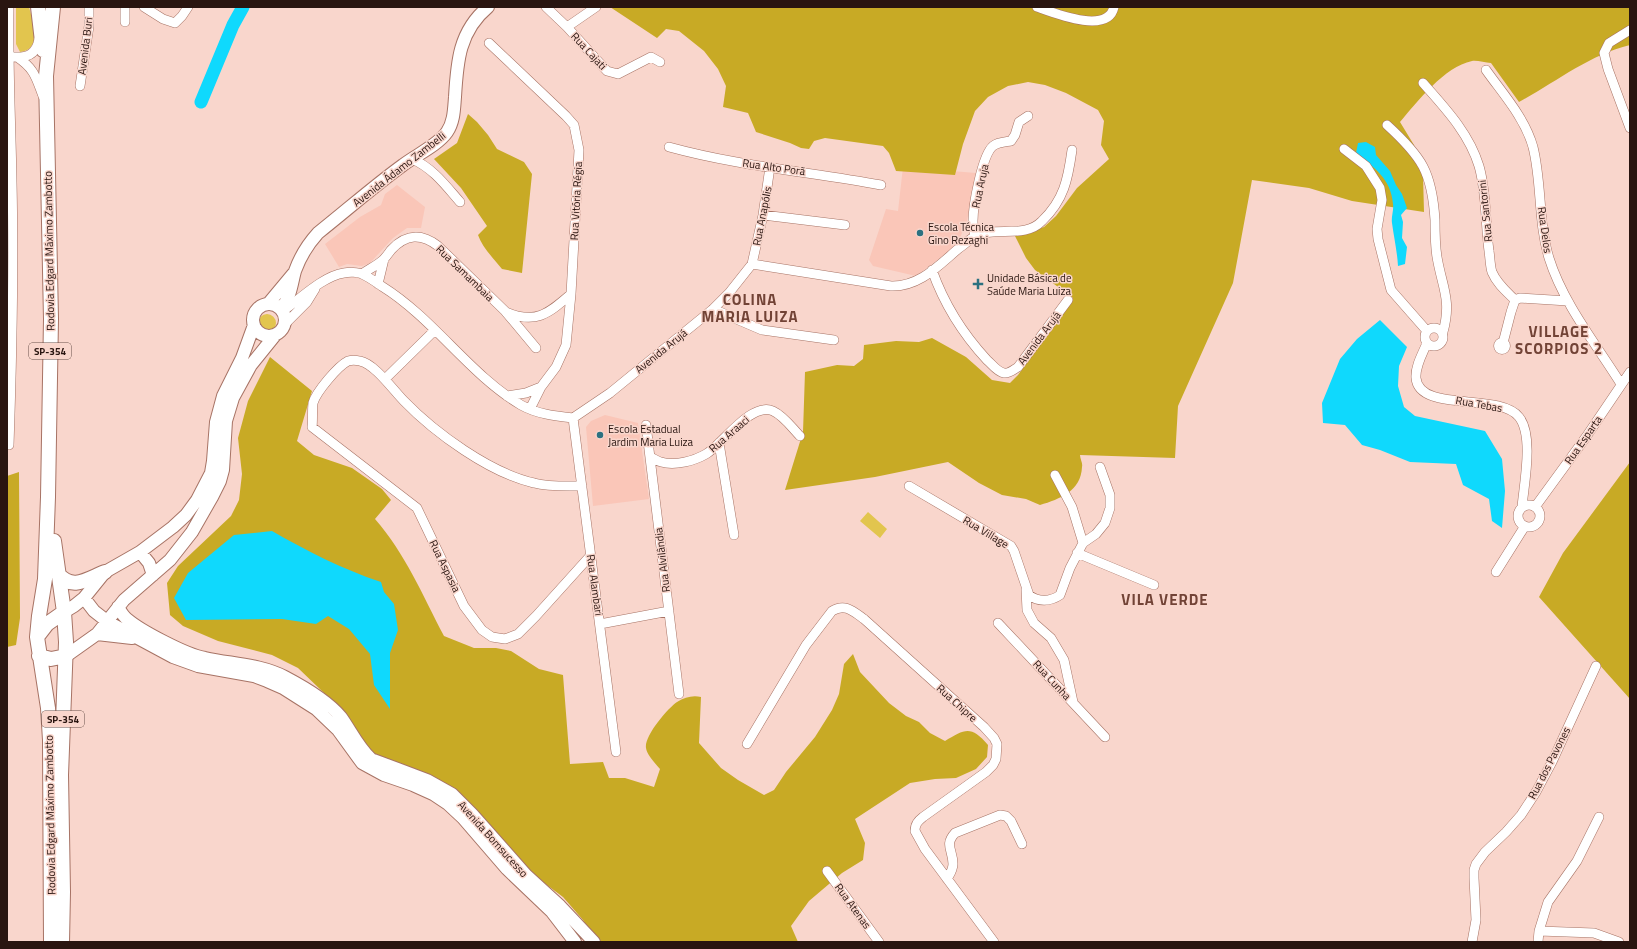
<svg xmlns="http://www.w3.org/2000/svg" width="1637" height="949" font-family="'Titillium Web',sans-serif">
<rect width="100%" height="100%" fill="#f9d6cc"/>
<path fill="#fac6b8" d="M 903,167 L 976,173 L 967,221 L 957,245 L 916,276 L 873,266 L 869,260 L 886,209 L 898,211 Z
M 397,185 L 425,207 L 421,228 L 407,228 L 393,238 L 370,263 L 362,266 L 347,264 L 339,267 L 325,244 L 360,217 L 381,205 L 385,194 Z
M 605,415 L 638,423 L 649,499 L 593,506 L 586,427 L 591,421 Z"/>
<path fill="#e2c54e" d="M 16,7 L 29,7 C 33,22 43,49 20,52 L 16,44 Z
M258 323a9 9 0 1 1 18 0a9 9 0 1 1-18 0Z
M 868,512 L 887,529 L 880,538 L 860,521 Z"/>
<path fill="#c8aa25" d="M 610,7 L 1630,7 L 1630,45 C 1589,55 1556,82 1519,102 L 1491,63 C 1485,63 1477,60 1472,61 C 1444,67 1418,101 1400,122 L 1414,145 L 1423,175 L 1424,212 L 1352,201 L 1309,188 L 1252,180 L 1233,283 L 1178,406 L 1175,458 L 1080,455 C 1080,459 1083,463 1082,467 C 1081,491 1060,499 1040,505 L 1026,499 L 1002,495 L 979,483 L 948,462 L 875,477 L 785,490 L 803,432 L 805,372 L 837,365 L 854,366 L 863,359 L 864,345 L 896,341 L 919,342 L 932,338 L 966,357 L 992,380 L 1010,383 L 1018,375 L 1073,298 L 1035,270 L 1026,258 L 1015,236 L 1044,227 L 1056,216 L 1077,188 L 1109,159 L 1101,145 L 1104,121 L 1098,110 L 1066,93 L 1045,85 L 1028,82 L 1008,86 L 988,97 L 975,111 L 963,144 L 955,175 L 896,171 L 889,153 L 883,146 L 825,138 L 814,141 L 809,149 L 801,148 L 790,143 L 756,132 L 748,113 L 723,107 L 726,86 L 718,69 L 704,51 L 679,31 L 666,29 L 657,38 Z
M 468,114 L 477,122 L 488,135 L 497,149 L 524,162 L 532,174 L 522,273 L 502,269 C 494,259 482,247 478,235 L 487,226 L 461,188 L 434,159 L 457,143 Z
M 270,357 L 312,391 L 297,441 L 314,455 L 352,468 L 382,489 L 391,500 L 375,519 C 405,553 423,596 444,636 L 474,648 L 496,648 L 511,651 L 539,669 L 563,675 L 570,764 L 603,762 L 609,778 L 625,778 L 654,787 L 660,769 C 655,763 647,755 646,748 C 644,736 668,708 677,702 C 685,697 693,695 701,697 L 699,743 L 721,768 L 738,780 L 764,795 L 774,790 L 786,772 L 815,737 L 832,710 L 839,694 L 844,664 L 853,654 L 860,672 L 889,703 L 906,716 L 919,722 L 930,733 L 945,741 C 965,729 971,725 988,745 L 987,757 L 976,769 L 956,778 L 935,779 L 910,783 L 855,819 L 865,843 L 863,860 L 842,873 L 809,901 L 791,926 L 798,942 L 598,942 L 583,920 L 563,897 L 374,756 L 361,741 L 347,715 L 298,668 L 272,655 L 218,641 L 183,626 L 170,615 L 167,583 L 178,566 L 231,516 L 239,500 L 242,474 L 238,438 L 248,401 Z
M 1630,462 L 1630,699 L 1539,597 L 1563,553 Z
M 19,472 L 20,618 L 16,645 L 7,647 L 7,476 Z"/>
<path fill="#0fd9fd" d="M 1366,142 L 1375,147 L 1376,155 L 1390,171 L 1396,185 L 1402,194 L 1407,208 L 1401,215 L 1403,222 L 1402,238 L 1407,247 L 1405,264 L 1398,266 C 1397,250 1394,238 1392,223 C 1391,217 1394,210 1393,204 C 1391,178 1374,168 1356,153 L 1358,143 Z
M 1380,320 L 1407,347 L 1399,366 L 1398,386 L 1404,407 L 1415,416 L 1485,431 L 1502,459 L 1505,491 L 1502,528 L 1492,521 L 1489,499 L 1463,485 L 1456,464 L 1410,462 L 1380,450 L 1362,445 L 1345,425 L 1323,423 L 1322,403 L 1340,359 L 1357,339 Z
M 272,531 C 307,551 342,569 381,582 L 384,592 L 394,604 L 398,630 L 390,653 L 390,709 L 374,685 L 370,654 L 349,629 L 328,616 L 316,624 L 282,619 L 186,620 L 174,598 L 188,573 L 234,535 Z"/>
<g fill="none" stroke-linecap="round" stroke-linejoin="round">
<path stroke="#0fd9fd" stroke-width="13" d="M 201,102 L 233,25 L 243,7"/>
<g stroke="#a77365" stroke-width="10">
<path id="street" d="M 9,7 C 8,66 11,124 12,182 C 14,270 12,358 9,445
M 125,7 L 125,22
M 144,7 L 163,19 L 175,23 L 182,16 L 188,7
M 546,7 L 567,27 L 607,71 L 618,74 L 651,57 L 660,62
M 1037,7 C 1054,13 1108,35 1114,7
M 567,27 L 596,7
M 1630,30 L 1609,43 L 1604,53 L 1608,69 L 1630,128
M 489,43 L 566,116 L 574,125 L 579,150 L 571,294 L 566,345 L 556,367 L 541,387 L 526,393 L 507,396
M 14,57 C 28,58 37,53 39,39
M 17,57 C 35,69 36,78 43,96
M 1486,70 C 1503,94 1525,118 1533,147 C 1542,183 1538,222 1549,258 C 1563,303 1596,344 1621,384
M 1423,83 C 1445,108 1469,133 1479,166 C 1487,194 1485,222 1489,251 C 1490,257 1490,266 1492,272 C 1497,284 1507,292 1515,300
M 80,86 L 89,26 L 89,7
M 1387,125 C 1422,157 1432,172 1435,220 C 1435,232 1435,245 1437,257 C 1442,287 1452,300 1443,332
M 669,147 C 738,166 810,172 881,185
M 1344,149 L 1366,166 L 1380,188 L 1382,200 L 1377,229 L 1378,239 L 1391,290 L 1427,331
M 412,159 C 433,168 446,186 460,202
M 763,215 L 845,225
M 975,237 C 974,231 973,226 973,221 C 973,206 982,155 993,146 C 998,142 1005,142 1011,141 L 1015,135 L 1019,122 L 1028,116
M 752,264 L 891,286 C 919,287 938,266 958,249 C 964,245 969,240 975,236 C 996,226 1025,239 1042,221 C 1064,200 1068,179 1072,150
M 932,270 C 944,304 962,333 987,360 C 992,364 997,372 1004,373 C 1009,374 1013,370 1018,367 L 1068,300
M 362,274 C 369,269 376,266 383,260 C 386,257 388,254 391,250 C 406,234 421,233 438,246 L 505,311 L 536,348
M 378,284 L 384,259
M 1515,300 L 1520,298 L 1568,301
M 713,309 L 762,330 L 834,340
M 283,311 C 300,299 323,276 344,273 C 349,272 358,272 362,274 C 369,277 377,283 383,287 C 434,319 470,375 521,405 C 537,414 555,416 573,418 L 610,393 L 713,309 L 729,293 L 752,264 L 763,215 L 770,167
M 506,312 C 536,325 549,313 571,294
M 284,325 L 307,302 L 315,289
M1425 337a9 9 0 1 1 18 0a9 9 0 1 1-18 0Z
M1498.5 346a3.5 3.5 0 1 1 7 0a3.5 3.5 0 1 1-7 0Z
M 1427,343 C 1423,353 1415,366 1416,378 C 1419,413 1499,392 1519,417 C 1534,436 1524,484 1522,507
M 1503,343 L 1511,312 L 1515,300
M 385,379 L 435,330
M 530,409 L 541,387
M 573,418 L 616,752
M 646,425 L 679,694
M 719,443 L 734,535
M 650,457 C 653,458 657,461 661,462 C 675,466 694,461 706,454 C 722,445 751,401 773,411 C 784,416 792,428 800,436
M 582,486 C 566,486 549,487 534,483 C 490,473 435,433 404,401 C 393,390 375,364 360,361 C 356,360 351,360 348,361 C 338,366 316,392 313,403 C 312,411 313,420 312,427 L 417,508 L 464,606 L 482,630 L 492,637 L 505,639 L 518,634 L 536,616 L 591,555
M 909,486 L 1011,546 L 1014,551 L 1029,595 C 1038,602 1050,602 1060,595 L 1070,568 L 1083,543 L 1072,507 L 1055,475
M1518 516a11 11 0 1 1 22 0a11 11 0 1 1-22 0Z
M 1535,507 L 1586,437 L 1630,372
M 1083,543 L 1096,534 L 1105,523 L 1110,508 L 1110,495 L 1100,467
M 1077,553 L 1154,585
M 1496,572 L 1525,526
M 1026,589 L 1027,610 L 1034,623 L 1051,638 L 1064,660 L 1073,702
M 998,623 L 1105,737
M 600,624 L 669,611
M 747,744 L 806,645 L 832,611 C 845,603 853,611 864,619 L 984,727 L 994,738 L 997,744 L 996,759 L 993,765 L 986,772 L 923,817 C 918,821 915,824 915,831 L 925,849 L 994,942
M 827,871 L 879,942
M 947,879 C 950,874 953,870 953,864 C 953,850 944,845 955,833 L 1000,815 L 1006,816 L 1011,821 L 1022,844
M 1539,931 L 1594,933 L 1619,942
M 1472,942 L 1476,920 L 1474,878 L 1474,870 L 1476,864 L 1485,852 L 1506,832 L 1521,815 L 1536,792 L 1552,762 L 1596,666
M 1538,942 L 1539,931 L 1548,902 L 1577,861 L 1599,817"/>
</g>
<g stroke="#a77365" stroke-width="14">
<path id="secondary" d="M 268,304 L 293,274
M253 320a16 16 0 1 1 32 0a16 16 0 1 1-32 0Z
M 281,309 C 291,296 291,286 295,271 C 300,257 308,244 318,233 C 347,210 374,186 403,165 C 416,155 438,145 447,132 C 454,122 454,109 455,97 C 457,62 459,31 488,7
M 140,552 L 149,563 L 153,575
M 84,598 L 94,611 L 108,622 L 173,657 L 198,666 L 254,676 L 267,681 L 283,688 L 316,709 L 338,730 L 362,763 L 384,775 L 413,785 L 433,794 L 448,804 L 463,818 L 507,869 L 552,912 L 575,942
M 118,607 C 121,612 123,616 127,619 C 141,631 187,655 205,658 C 232,664 260,664 285,677 C 304,687 327,700 341,717 C 351,731 358,747 371,759 L 427,780 L 452,794 L 472,814 L 526,875 L 560,906 L 594,942
M 64,612 L 74,606 L 84,598 L 105,572 L 140,552 L 173,527 L 186,515 L 197,500 L 211,473 L 213,461 L 216,422 L 223,396 L 242,358 L 254,325
M 97,634 L 132,638
M 66,656 L 97,634 L 124,600 L 170,560 L 192,532 L 212,497 L 220,481 L 223,470 L 226,421 L 233,398 L 251,365 L 276,334"/>
</g>
<g stroke="#a77365" stroke-width="16">
<path id="primary" d="M 38,7 L 43,50
M 54,541 L 64,612 L 66,642 L 61,775 L 63,892 L 62,942
M 58,574 C 73,591 87,579 105,572
M 37,637 L 47,624 L 64,612
M 39,656 L 51,659 L 66,656
M 51,942 L 50,740 L 48,708 L 37,637 L 39,616 L 45,579 L 48,497 L 51,319 L 46,76 L 53,7"/>
</g>
<use href="#street" stroke="#fff" stroke-width="9"/>
<use href="#secondary" stroke="#fff" stroke-width="12"/>
<use href="#primary" stroke="#fff" stroke-width="14"/>
</g>
<g fill="#2c7180" stroke="#f9d6cc" stroke-width="1.5">
<circle cx="920" cy="233" r="4"/>
<path d="M976 278h4v4h4v4h-4v4h-4v-4h-4v-4h4z"/>
<circle cx="600" cy="435" r="4"/>
</g>
<g text-anchor="middle" dominant-baseline="central" stroke-width="3" stroke-linejoin="round" paint-order="stroke">
<g fill="#f9d6cc" stroke="#674f48" stroke-width="1">
<rect x="29" y="343" width="42" height="16" rx="3"/>
<rect x="42" y="711" width="42" height="16" rx="3"/>
</g>
<g font-size="10" font-weight="bold" fill="#291510">
<text x="50" y="351">SP-354</text>
<text x="63" y="719">SP-354</text>
</g>
<g font-size="11" fill="#291510" stroke="#f9d6cc">
<text transform="translate(85 46) rotate(-83)">Avenida Buri</text>
<text transform="translate(589 51) rotate(47)">Rua Cajati</text>
<text transform="translate(774 167) rotate(8)">Rua Alto Porã</text>
<text transform="translate(399 169) rotate(-38)">Avenida Ádamo Zambelli</text>
<text transform="translate(980 186) rotate(-78)">Rua Aruja</text>
<text transform="translate(576 201) rotate(-87)">Rua Vitória Régia</text>
<text transform="translate(1485 211) rotate(-96)">Rua Santorini</text>
<text transform="translate(762 216) rotate(-79)">Rua Anapólis</text>
<text transform="translate(1545 230) rotate(82)">Rua Delos</text>
<text transform="translate(49 251) rotate(-91)">Rodovia Edgard Máximo Zambotto</text>
<text transform="translate(465 273) rotate(44)">Rua Samambaia</text>
<text transform="translate(1039 338) rotate(-53)">Avenida Arujá</text>
<text transform="translate(661 351) rotate(-39)">Avenida Arujá</text>
<text transform="translate(1479 404) rotate(10)">Rua Tebas</text>
<text transform="translate(729 434) rotate(-41)">Rua Araaci</text>
<text transform="translate(1583 440) rotate(-55)">Rua Esparta</text>
<text transform="translate(986 532) rotate(31)">Rua Village</text>
<text transform="translate(662 560) rotate(-97)">Rua Alvilândia</text>
<text transform="translate(445 566) rotate(64)">Rua Aspasia</text>
<text transform="translate(595 585) rotate(82)">Rua Alambari</text>
<text transform="translate(1052 680) rotate(47)">Rua Cunha</text>
<text transform="translate(957 703) rotate(42)">Rua Chipre</text>
<text transform="translate(1549 763) rotate(-63)">Rua dos Pavones</text>
<text transform="translate(50 815) rotate(-91)">Rodovia Edgard Máximo Zambotto</text>
<text transform="translate(493 839) rotate(48)">Avenida Bomsucesso</text>
<text transform="translate(853 906) rotate(54)">Rua Atenas</text>
</g>
<g font-size="11" fill="#291510" stroke="#f9d6cc" text-anchor="start">
<text x="928" y="227">Escola Técnica<tspan x="928" dy="13">Gino Rezaghi</tspan></text>
<text x="987" y="278">Unidade Básica de<tspan x="987" dy="13">Saúde Maria Luiza</tspan></text>
<text x="608" y="429">Escola Estadual<tspan x="608" dy="13">Jardim Maria Luiza</tspan></text>
</g>
<g font-size="15" font-weight="bold" letter-spacing="1" fill="#724336" stroke="#f9d6cc">
<text x="750" y="299">COLINA<tspan x="750" dy="17">MARIA LUIZA</tspan></text>
<text x="1559" y="331">VILLAGE<tspan x="1559" dy="17">SCORPIOS 2</tspan></text>
<text x="1165" y="599">VILA VERDE</text>
</g>
</g>
<rect width="1637" height="949" fill="none" stroke="#291510" stroke-width="16"/>
</svg>
